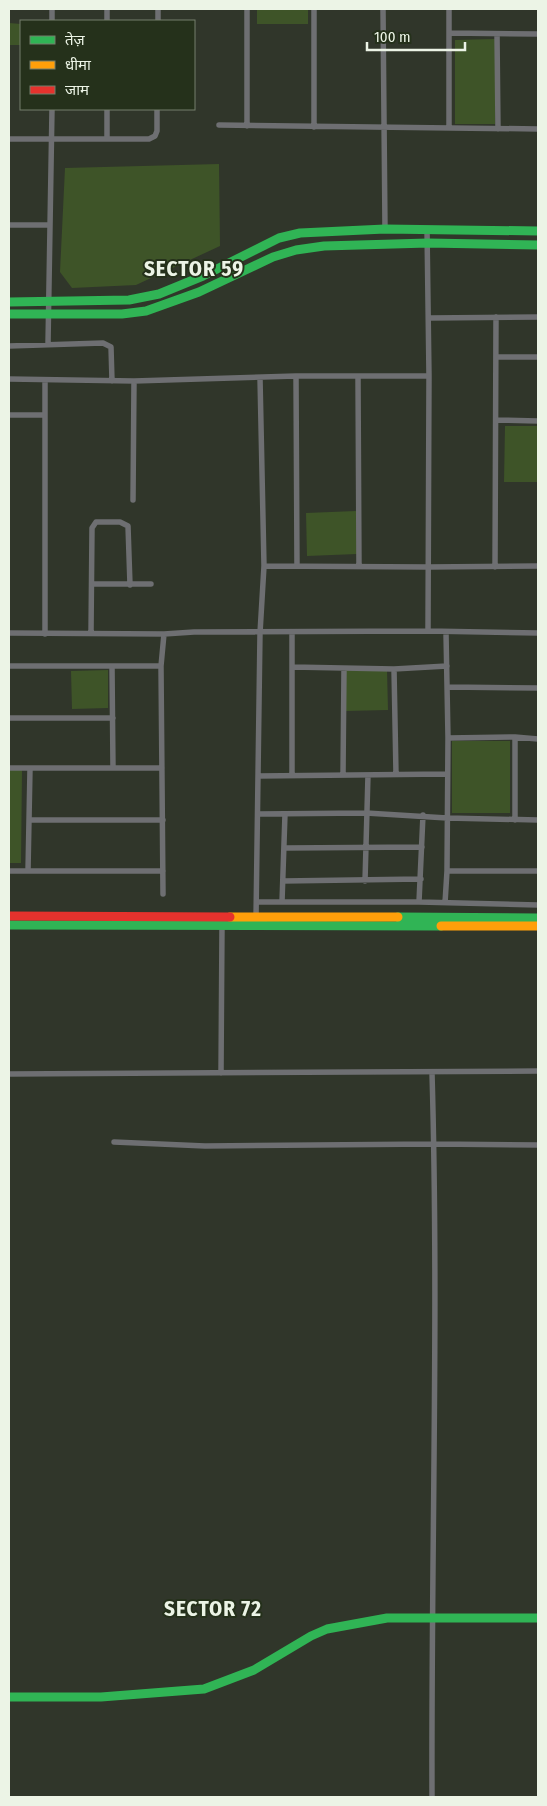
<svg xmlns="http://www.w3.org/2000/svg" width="547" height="1806" font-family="'Fira Sans Condensed','Noto Sans Devanagari',sans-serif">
<rect width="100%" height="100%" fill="#30362a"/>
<path fill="#3e5428" d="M 257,9 L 308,9 L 308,24 L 257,24 Z
M 9,23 L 21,24 L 21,45 L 9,45 Z
M 495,39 L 495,124 L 455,124 L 455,40 Z
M 219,164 L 220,246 L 136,285 L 72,288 L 60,272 L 65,168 Z
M 505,426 L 538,426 L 538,482 L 504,482 Z
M 356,511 L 357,554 L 307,556 L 306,513 Z
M 108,670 L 108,708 L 72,709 L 71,671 Z
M 345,670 L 387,670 L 388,710 L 345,711 Z
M 452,741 L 510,741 L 510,813 L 452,813 Z
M 9,770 L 22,770 L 21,863 L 9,863 Z"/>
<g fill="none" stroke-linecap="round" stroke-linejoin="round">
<path stroke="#6e6f72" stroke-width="5.5" d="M 107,9 L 107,21
M 314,9 L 314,127
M 383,9 L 385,229
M 449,9 L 449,128
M 52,21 L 52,9
M 158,21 L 158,9
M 449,33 L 538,34
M 497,34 L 498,129
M 107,109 L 107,138
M 219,125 L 538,129
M 247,126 L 247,9
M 9,139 L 149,139 L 155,136 L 157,131 L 157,109
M 9,225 L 49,225
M 427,229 L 429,376 L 428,631
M 429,318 L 538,317
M 48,344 L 52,109
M 9,346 L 103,343 L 111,347 L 112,381
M 497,357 L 538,357
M 296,376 L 297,566
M 358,377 L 359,566
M 9,379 L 134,381 L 296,376 L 429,376
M 45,380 L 45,634
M 9,415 L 44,415
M 497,420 L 538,421
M 133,500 L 134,381
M 264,566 L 428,567 L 538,566
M 495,567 L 496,317
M 92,584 L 151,584
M 9,633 L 164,634 L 194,632 L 428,631 L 538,633
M 91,633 L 92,528 L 96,522 L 120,522 L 128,526 L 130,585
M 9,666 L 161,666
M 112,666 L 113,768
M 292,667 L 394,669 L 447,666
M 394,669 L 396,774
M 447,687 L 538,688
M 9,718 L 113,718
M 515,737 L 515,820
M 448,738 L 515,737 L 538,739
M 9,768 L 162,768
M 292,775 L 292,633
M 343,775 L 344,669
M 258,776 L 447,774
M 258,814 L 366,813 L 447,818 L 538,820
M 29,820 L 163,820
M 285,848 L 422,847
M 9,871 L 163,871
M 28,871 L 30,769
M 447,871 L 538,871
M 283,881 L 421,879
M 365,881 L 368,775
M 163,894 L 161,666 L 164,634
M 258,902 L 419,902 L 538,905
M 282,902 L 285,814
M 419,902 L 423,815
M 445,903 L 447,871 L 448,738 L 446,633
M 256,918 L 260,633 L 264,566 L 260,378
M 221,1073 L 222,926
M 432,1073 C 439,1314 431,1556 432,1797
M 9,1074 L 538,1071
M 114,1142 L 205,1146 L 434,1144 L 538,1145"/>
<path stroke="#30b455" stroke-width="9" d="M 9,302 L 129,300 L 159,294 L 203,276 L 279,238 L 300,233 L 385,229 L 538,231
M 9,314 L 122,314 L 146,311 L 199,292 L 273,257 L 296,250 L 324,246 L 428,243 L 538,245
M 398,917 L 538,918
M 9,925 L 441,926
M 9,1697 L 101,1697 L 204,1689 L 254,1670 L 311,1636 L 327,1629 L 387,1618 L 538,1618"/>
<path stroke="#ff9f0a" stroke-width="9" d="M 230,917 L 398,917
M 441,926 L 538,926"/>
<path stroke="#e5322d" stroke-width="9" d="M 9,916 L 230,917"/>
</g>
<g text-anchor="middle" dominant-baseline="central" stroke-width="4" stroke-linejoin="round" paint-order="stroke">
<g font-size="21" font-weight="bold" letter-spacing="1" fill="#ecf4e6" stroke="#25311b">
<text x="194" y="269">SECTOR 59</text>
<text x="213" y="1609">SECTOR 72</text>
</g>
</g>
<rect width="547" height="1806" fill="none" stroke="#ecf4e6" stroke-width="20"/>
<rect x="20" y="20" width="175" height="90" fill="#25311b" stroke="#757f6c"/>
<rect x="30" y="36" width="25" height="8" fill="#30b455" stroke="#757f6c"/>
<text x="65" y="45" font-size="15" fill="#ecf4e6">तेज़</text>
<rect x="30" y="61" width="25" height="8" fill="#ff9f0a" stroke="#757f6c"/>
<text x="65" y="70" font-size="15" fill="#ecf4e6">धीमा</text>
<rect x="30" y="86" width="25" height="8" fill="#e5322d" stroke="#757f6c"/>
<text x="65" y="95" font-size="15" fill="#ecf4e6">जाम</text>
<path d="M367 42v8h98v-8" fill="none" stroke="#ecf4e6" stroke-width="2.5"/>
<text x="374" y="42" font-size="15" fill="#ecf4e6" stroke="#25311b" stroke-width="4" paint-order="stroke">100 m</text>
</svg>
